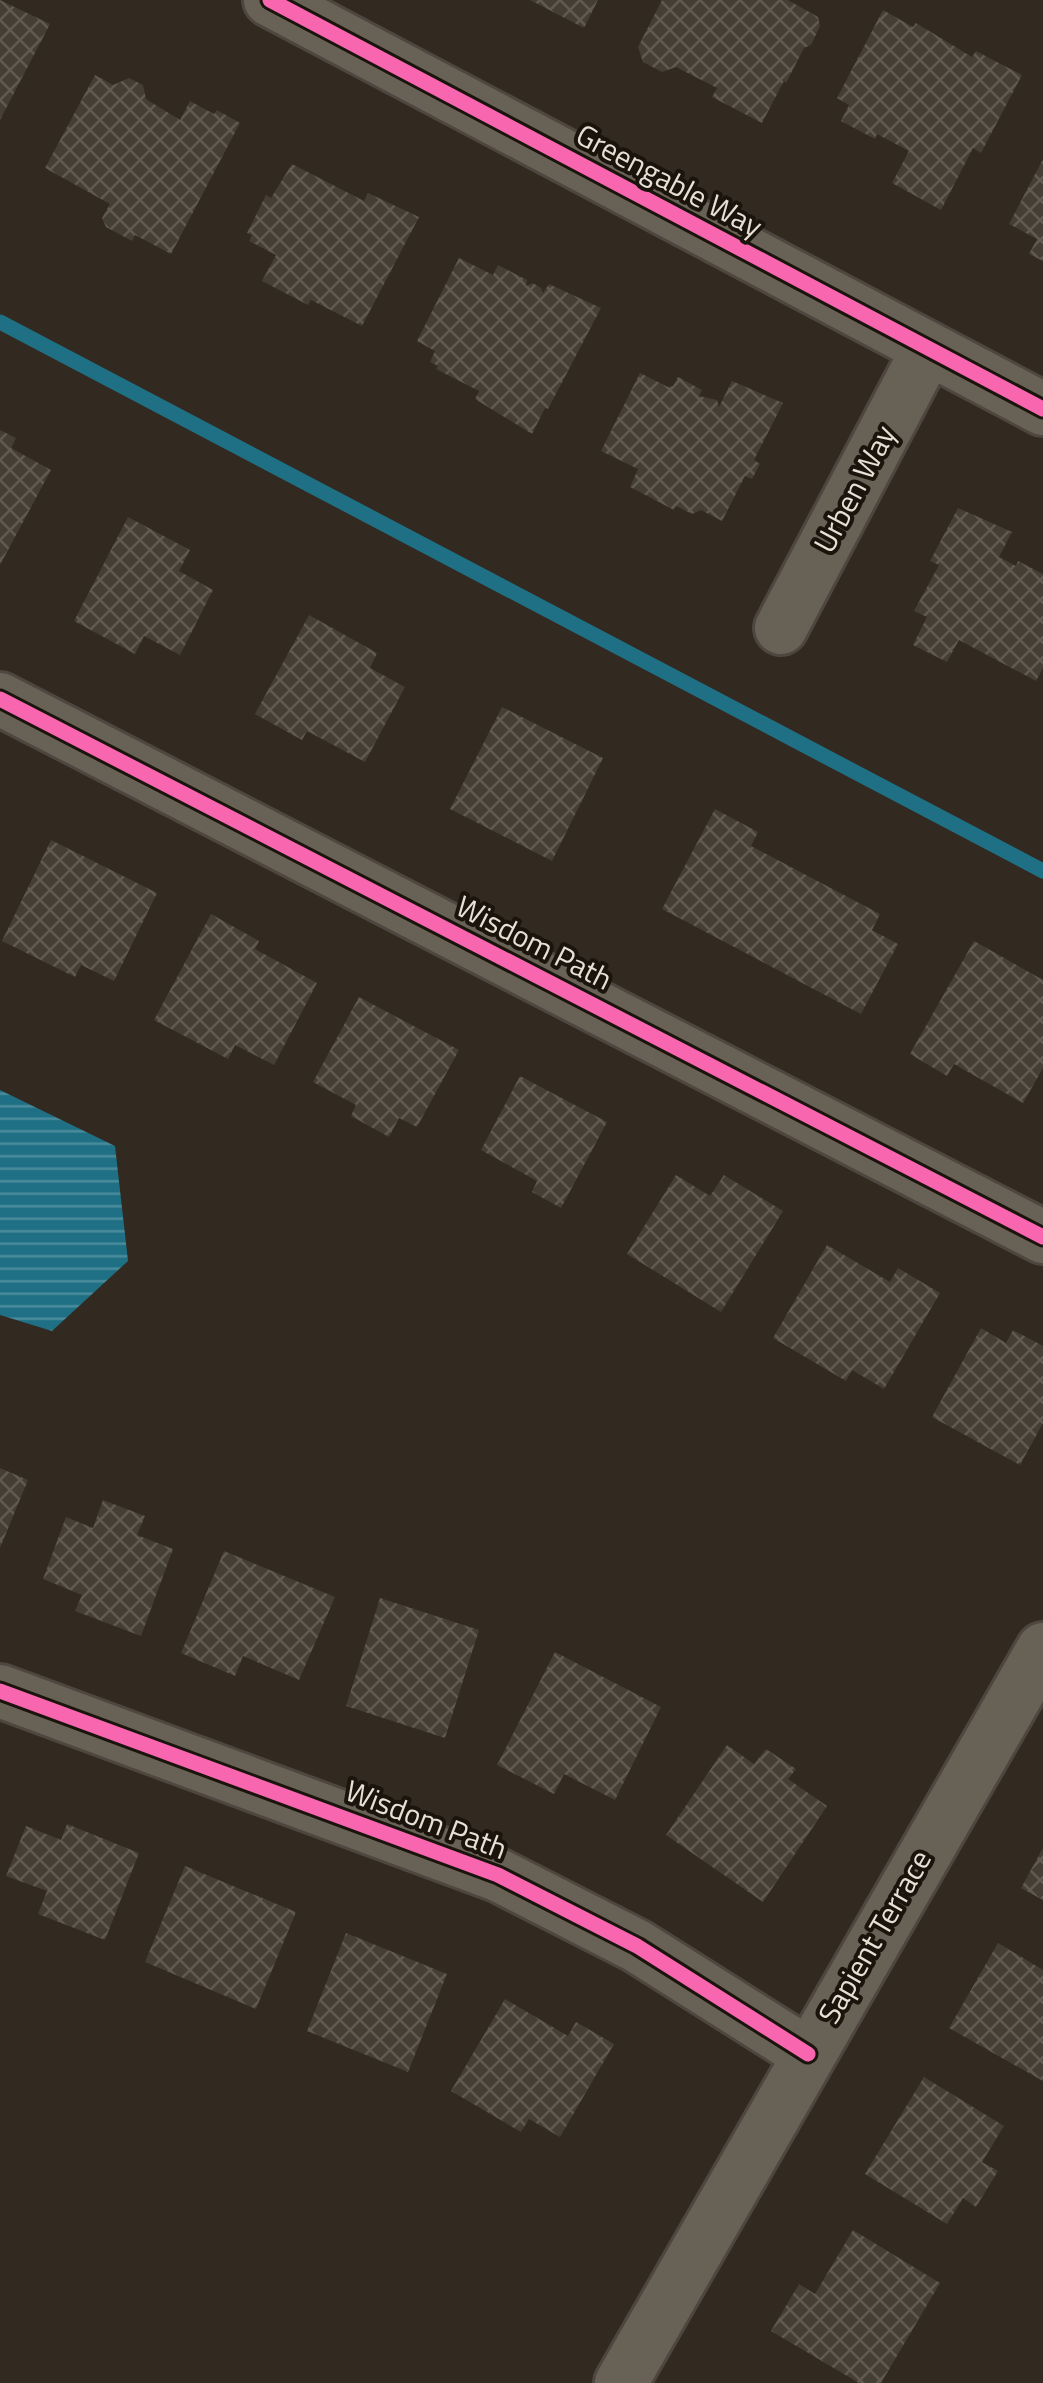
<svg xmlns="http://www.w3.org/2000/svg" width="1043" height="2383" viewBox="0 0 1043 2383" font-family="'Titillium Web',sans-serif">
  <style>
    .water { fill: url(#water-rules) }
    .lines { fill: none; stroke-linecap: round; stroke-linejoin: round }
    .stream { stroke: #1f7085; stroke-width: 15 }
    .building { fill: url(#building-cross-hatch) }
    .street-casing { stroke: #4e463f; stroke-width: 58 }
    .street { stroke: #676156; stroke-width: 52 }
    .cycleway-casing { stroke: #1b140d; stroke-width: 21 }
    .cycleway { stroke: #f766af; stroke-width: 15 }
    .labels { text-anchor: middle; stroke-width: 8; stroke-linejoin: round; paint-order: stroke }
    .street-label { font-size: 30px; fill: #e9e0d5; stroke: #1b140d }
  </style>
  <defs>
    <pattern id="water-rules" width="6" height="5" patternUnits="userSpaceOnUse" patternTransform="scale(2.5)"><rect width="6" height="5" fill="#1f7085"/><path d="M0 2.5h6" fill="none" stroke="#4a8b9b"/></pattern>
    <pattern id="building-cross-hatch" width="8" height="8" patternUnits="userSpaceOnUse" patternTransform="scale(2.5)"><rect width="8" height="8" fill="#453e35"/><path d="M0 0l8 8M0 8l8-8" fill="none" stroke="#605a51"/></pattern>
  </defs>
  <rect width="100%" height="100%" fill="#322920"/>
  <!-- water -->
  <polygon class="water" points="0,1090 115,1146 128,1261 52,1331 0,1315"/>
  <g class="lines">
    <!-- stream -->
    <polyline class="stream" points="0,322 1043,871"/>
  </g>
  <!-- building -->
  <g class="building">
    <polygon points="0,0 50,24 0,120"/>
    <polygon points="530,0 598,0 584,28"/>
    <polygon points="662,0 788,0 818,17 820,26 811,45 804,48 786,83 784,81 762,123 712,97 717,88 676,67 662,72 643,62 638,47"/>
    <polygon points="883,10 913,27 916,23 972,57 976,51 1022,75 981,153 973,148 941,210 892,183 909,151 877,134 875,139 841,121 849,105 837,98"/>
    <polygon points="95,75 113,85 129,78 143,85 146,99 180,120 190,101 214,114 217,110 240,123 171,254 135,235 132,241 106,227 102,218 110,204 45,168"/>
    <polygon points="1043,159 1043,261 1029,254 1037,239 1009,224"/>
    <polygon points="292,164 364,201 368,193 419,217 362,326 311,300 308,305 262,281 276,255 249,241 252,235 247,233 266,195 271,198"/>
    <polygon points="459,258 493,275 498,265 527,280 526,286 533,283 541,288 543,293 549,284 601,308 548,409 545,408 532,434 475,399 479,391 436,369 438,366 430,362 435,351 417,341"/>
    <polygon points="640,373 668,387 673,386 678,377 702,390 699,396 717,400 719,407 732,381 783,403 754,460 760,464 752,479 745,476 722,521 701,510 692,514 676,506 674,510 630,487 638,469 601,451"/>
    <polygon points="0,430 16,438 11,448 51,470 0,565"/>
    <polygon points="958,508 1012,532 999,557 1016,566 1018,561 1043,574 1043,668 1036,681 959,640 947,662 913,645 927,617 914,611 939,565 930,561"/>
    <polygon points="128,517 190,550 179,571 213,590 180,655 144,636 135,654 74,621"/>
    <polygon points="309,615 377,653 370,668 405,687 365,762 307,731 302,740 255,714"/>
    <polygon points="502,707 603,758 552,861 450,809"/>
    <polygon points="715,809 758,832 751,846 880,914 872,930 898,944 861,1014 662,909"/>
    <polygon points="51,840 157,893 114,981 81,965 75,977 2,941"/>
    <polygon points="211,914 259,941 255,949 317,983 274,1065 235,1045 228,1059 154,1020"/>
    <polygon points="974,941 1043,980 1043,1068 1023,1103 954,1064 947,1076 910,1054"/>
    <polygon points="359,997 459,1050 417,1127 399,1118 389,1137 351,1116 356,1105 313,1082"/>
    <polygon points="520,1076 607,1122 561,1208 532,1192 537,1181 481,1150"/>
    <polygon points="676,1175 710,1196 724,1175 783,1211 721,1312 627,1254"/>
    <polygon points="827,1245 890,1282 898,1268 940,1293 884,1389 852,1370 846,1381 773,1338"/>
    <polygon points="981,1328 1006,1343 1013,1330 1043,1346 1043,1423 1020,1465 932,1417"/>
    <polygon points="0,1468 28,1480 0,1548"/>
    <polygon points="103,1500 145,1516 137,1535 173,1549 141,1636 75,1611 82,1595 43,1579 66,1517 93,1528"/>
    <polygon points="224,1551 335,1597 299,1680 243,1656 235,1676 181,1653"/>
    <polygon points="380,1598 479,1630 445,1738 346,1706"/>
    <polygon points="555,1652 661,1707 615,1800 564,1774 554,1794 497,1765"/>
    <polygon points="727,1745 754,1764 766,1749 796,1769 788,1779 827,1806 763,1902 666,1835"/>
    <polygon points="67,1824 139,1853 105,1940 38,1914 47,1891 6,1876 26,1826 61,1840"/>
    <polygon points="1043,1848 1043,1900 1021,1888"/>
    <polygon points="185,1866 296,1912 256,2009 145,1962"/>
    <polygon points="346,1933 447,1974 408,2072 307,2031"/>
    <polygon points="998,1943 1043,1970 1043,2081 949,2028"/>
    <polygon points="505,1999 568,2036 576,2022 614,2044 560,2137 529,2119 521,2132 451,2091"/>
    <polygon points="924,2077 1004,2126 982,2162 998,2171 976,2207 963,2198 947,2224 865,2174"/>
    <polygon points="853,2230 940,2283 881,2383 859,2383 771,2331 799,2284 815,2294"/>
  </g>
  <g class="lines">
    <defs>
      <g id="street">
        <polyline points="270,0 1043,409"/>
        <polyline points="781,628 928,349"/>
        <polyline points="0,699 1043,1237"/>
        <polyline points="0,1691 498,1875 637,1946 808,2054"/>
        <polyline points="621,2383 1043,1649"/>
      </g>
    </defs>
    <!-- street casing -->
    <use href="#street" class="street-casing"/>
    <!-- street -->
    <use href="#street" class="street"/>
    <defs>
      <g id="cycleway">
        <polyline points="270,0 1043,409"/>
        <polyline points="0,699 1043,1237"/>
        <polyline points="0,1691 498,1875 637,1946 808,2054"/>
      </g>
    </defs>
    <!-- cycleway casing -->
    <use href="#cycleway" class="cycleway-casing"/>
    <!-- cycleway -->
    <use href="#cycleway" class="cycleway"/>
  </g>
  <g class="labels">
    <!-- street labels -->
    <g class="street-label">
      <text transform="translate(669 181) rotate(28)" y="10">Greengable Way</text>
      <text transform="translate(855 489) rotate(-62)" y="10">Urben Way</text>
      <text transform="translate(534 943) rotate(27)" y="10">Wisdom Path</text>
      <text transform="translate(426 1820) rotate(21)" y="10">Wisdom Path</text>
      <text transform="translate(875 1937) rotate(-60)" y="10">Sapient Terrace</text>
    </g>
  </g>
</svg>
